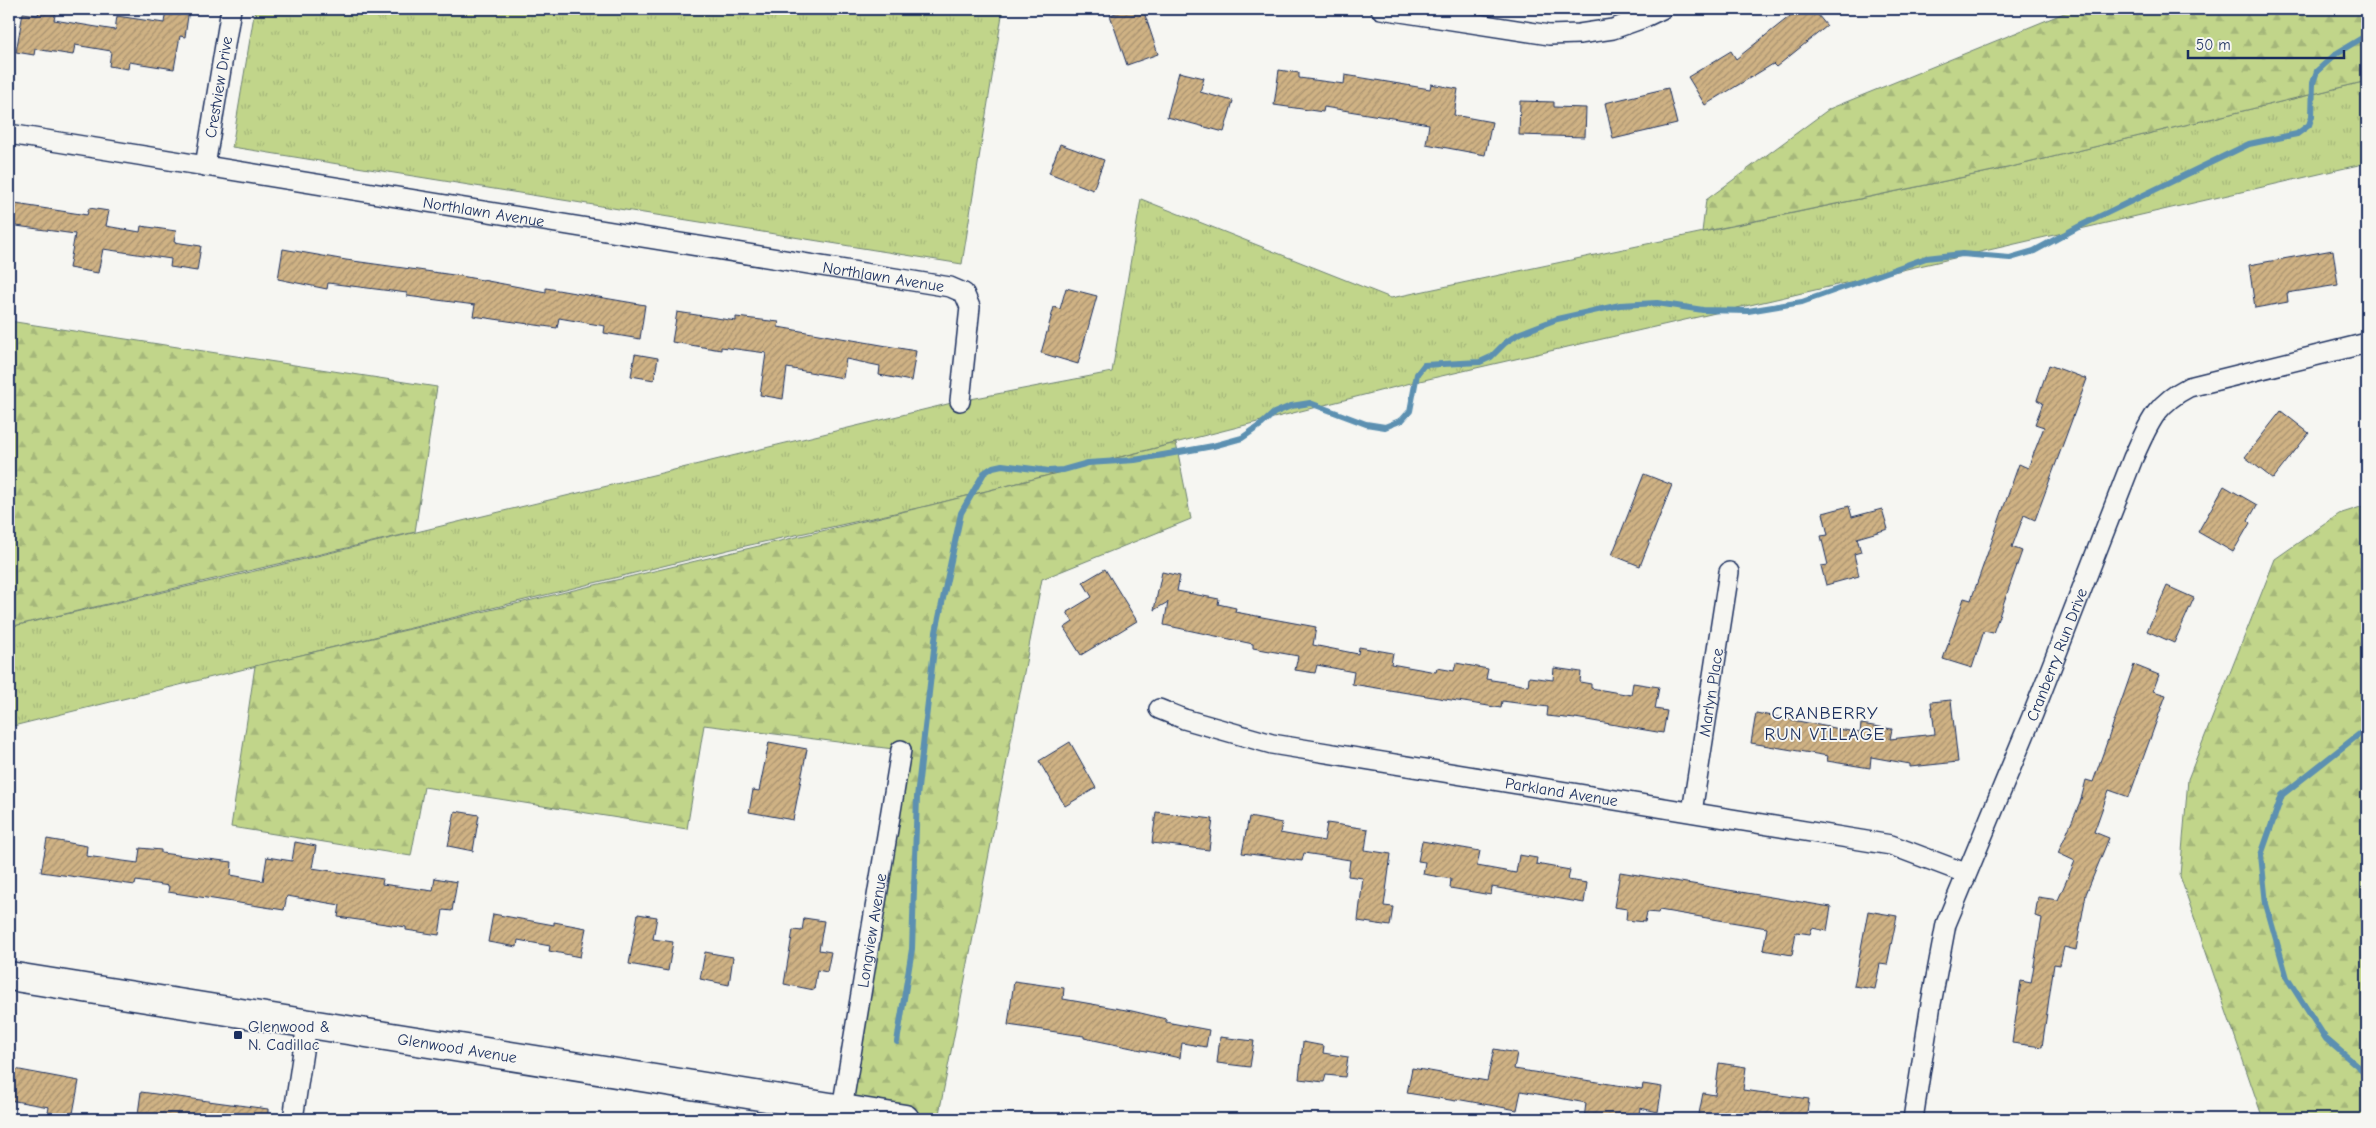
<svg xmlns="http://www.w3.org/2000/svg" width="2376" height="1128" viewBox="0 0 2376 1128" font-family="'Comic Neue',sans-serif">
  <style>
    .grass { fill: url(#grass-tufts); stroke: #6e8274 }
    .forest { fill: url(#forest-firs); stroke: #6e8274 }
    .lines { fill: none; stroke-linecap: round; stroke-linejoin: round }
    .stream { stroke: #5c90b1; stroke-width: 6 }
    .building { fill: url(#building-hatch); stroke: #1b2f5e }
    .street-casing { stroke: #1b2f5e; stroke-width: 22 }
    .secondary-casing { stroke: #1b2f5e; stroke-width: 31 }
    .street { stroke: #f6f6f2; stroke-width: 19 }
    .secondary { stroke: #f6f6f2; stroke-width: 28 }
    .poi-dot { fill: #1b2f5e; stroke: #f6f6f2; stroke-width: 2 }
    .labels { text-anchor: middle; stroke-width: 4; stroke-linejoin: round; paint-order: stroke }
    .street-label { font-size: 16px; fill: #1b2f5e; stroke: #f6f6f2 }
    .poi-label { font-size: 16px; fill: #1b2f5e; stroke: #f6f6f2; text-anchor: start }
    .neighbourhood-label { font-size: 18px; letter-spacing: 1px; fill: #1b2f5e; stroke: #f6f6f2 }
  </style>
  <defs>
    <pattern id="grass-tufts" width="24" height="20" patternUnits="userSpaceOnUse" patternTransform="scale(1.25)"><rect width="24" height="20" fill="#c1d58a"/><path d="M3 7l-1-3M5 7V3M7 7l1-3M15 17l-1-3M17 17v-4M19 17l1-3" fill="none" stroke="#a5b77a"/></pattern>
    <pattern id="forest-firs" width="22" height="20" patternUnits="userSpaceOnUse" patternTransform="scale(1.25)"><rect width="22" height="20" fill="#c1d58a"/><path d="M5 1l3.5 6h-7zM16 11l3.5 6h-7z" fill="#a5b77a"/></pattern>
    <pattern id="building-hatch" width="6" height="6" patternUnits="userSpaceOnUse" patternTransform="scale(1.25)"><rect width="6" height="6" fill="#cfb284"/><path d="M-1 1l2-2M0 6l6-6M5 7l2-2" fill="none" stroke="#a7916f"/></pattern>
  </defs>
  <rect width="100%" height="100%" fill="#f6f6f2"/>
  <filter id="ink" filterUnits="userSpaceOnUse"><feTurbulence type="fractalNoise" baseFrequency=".02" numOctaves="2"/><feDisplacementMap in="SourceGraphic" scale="10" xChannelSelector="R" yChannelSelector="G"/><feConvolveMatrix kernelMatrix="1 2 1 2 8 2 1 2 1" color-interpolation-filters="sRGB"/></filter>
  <g filter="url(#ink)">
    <!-- grass -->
    <g class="grass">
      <polygon points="255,9 1003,9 962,264 232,147"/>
      <polygon points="2367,81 2367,163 1411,383 931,505 732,549 9,727 9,627 234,576 960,401 1112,372 1141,199 1391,298 2007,168"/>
    </g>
    <!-- forest -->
    <g class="forest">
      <polygon points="2074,9 2367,9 2367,81 2007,168 1702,232 1706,200 1829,109"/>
      <polygon points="9,321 437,387 415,532 9,627"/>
      <polygon points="1176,443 1191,519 1042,579 938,1119 905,1119 842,1109 901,750 704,725 687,829 424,787 411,856 231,827 255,666 931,505"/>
      <polygon points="2367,505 2367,1119 2263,1119 2180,876 2188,779 2275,559 2339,514"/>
    </g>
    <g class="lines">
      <!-- stream -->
      <g class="stream">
        <polyline points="2367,728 2282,795 2261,855 2266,904 2287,978 2326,1039 2367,1074"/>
        <polyline points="897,1042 912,949 917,797 936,632 961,513 984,473 993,467 1002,465 1049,471 1063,470 1088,463 1135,460 1213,446 1242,438 1262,424 1274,413 1291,406 1310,403 1366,424 1385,427 1402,420 1410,411 1417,374 1424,365 1480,362 1491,357 1505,343 1518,334 1557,319 1620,305 1657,303 1703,310 1748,311 1802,302 1926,258 1962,254 2010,258 2034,251 2080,226 2249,144 2297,134 2309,125 2312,116 2313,83 2317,71 2337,53 2367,35"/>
      </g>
    </g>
    <!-- building -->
    <g class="building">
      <polygon points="39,9 56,11 54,20 115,30 117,16 164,23 166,9 189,9 185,37 180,36 174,69 129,62 128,69 109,66 111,51 75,45 73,55 35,49 34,55 16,52 23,13 38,15"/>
      <polygon points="1127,9 1143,9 1158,54 1127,65 1110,15"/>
      <polygon points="1799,9 1813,9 1827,26 1776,67 1773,64 1705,105 1688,77 1731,51 1736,59"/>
      <polygon points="1279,70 1299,73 1299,78 1344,84 1345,75 1430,89 1431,84 1458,89 1454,115 1492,122 1485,155 1426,144 1429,124 1324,107 1323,112 1274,105"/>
      <polygon points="1179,72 1204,78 1200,92 1233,101 1224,132 1167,117"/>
      <polygon points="1668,88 1677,124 1613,139 1605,103"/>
      <polygon points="1520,101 1554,102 1554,107 1586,108 1585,137 1519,135"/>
      <polygon points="1060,144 1104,160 1093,190 1049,173"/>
      <polygon points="9,203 87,215 89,208 109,211 106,226 140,232 141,226 176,231 174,242 201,246 197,271 170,267 171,259 103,249 98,273 69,268 75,234 9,225"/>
      <polygon points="283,249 346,260 461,276 546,292 546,288 645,305 640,339 604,333 605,326 559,318 557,328 473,316 475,305 407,296 407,293 328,283 327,289 278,279"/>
      <polygon points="2333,250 2338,285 2287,293 2288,302 2255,308 2249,265"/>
      <polygon points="1066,288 1097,296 1078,364 1041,353 1054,307 1060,309"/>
      <polygon points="677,312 736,321 736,317 779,322 778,327 916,351 911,381 879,375 880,366 846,359 843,378 787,368 783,399 760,395 766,353 721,347 721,350 672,342"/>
      <polygon points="635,354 658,358 654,380 631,376"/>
      <polygon points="2049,365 2087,379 2035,520 2024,515 2012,547 2022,551 1993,633 1984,631 1972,668 1943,659 1964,598 1971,600 2019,464 2028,468 2044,427 2035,424 2043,403 2037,400"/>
      <polygon points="2281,411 2309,433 2273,479 2245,457"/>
      <polygon points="1644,474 1672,485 1640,566 1612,555"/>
      <polygon points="2224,486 2257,505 2248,521 2250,523 2233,552 2198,532"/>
      <polygon points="1849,506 1852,517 1882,509 1888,529 1857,538 1861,552 1854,554 1859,576 1826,585 1821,566 1828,565 1821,536 1828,535 1823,513"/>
      <polygon points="1105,569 1137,621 1081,655 1064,628 1073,622 1067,612 1092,597 1083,582"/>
      <polygon points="1162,572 1180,576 1177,591 1219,599 1218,604 1236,608 1235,612 1316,627 1313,645 1358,654 1359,647 1393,653 1391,664 1436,672 1437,668 1454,671 1456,663 1488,669 1486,679 1528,686 1529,677 1553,680 1554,668 1581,672 1580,682 1591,684 1591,688 1631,695 1633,683 1659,687 1655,709 1667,711 1663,733 1575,718 1575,719 1547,716 1548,707 1502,701 1501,708 1352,684 1354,672 1317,665 1315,673 1295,670 1298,656 1253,648 1253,644 1164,625 1168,602 1154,610"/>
      <polygon points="2167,586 2194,598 2174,643 2147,631"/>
      <polygon points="2134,665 2159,675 2153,691 2166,695 2129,797 2109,790 2094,832 2109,838 2086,894 2076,950 2064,947 2060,965 2054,964 2042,1047 2012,1043 2021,981 2031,983 2042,918 2035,916 2038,897 2058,900 2075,861 2058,853 2080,803 2086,780 2093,782"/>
      <polygon points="1951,700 1958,762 1910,767 1910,764 1871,757 1870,768 1827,761 1828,756 1751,743 1756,713 1860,733 1861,724 1892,729 1890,739 1935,734 1931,702"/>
      <polygon points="769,742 807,749 793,820 749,812 753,790 759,791"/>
      <polygon points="1070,742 1096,788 1065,806 1039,761"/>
      <polygon points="455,811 479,815 473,851 448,846"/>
      <polygon points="1156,812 1213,819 1209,850 1152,843"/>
      <polygon points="1249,817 1282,823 1280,833 1324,841 1327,823 1368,829 1365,850 1391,854 1384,906 1393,907 1390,926 1358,921 1363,878 1348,876 1350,860 1304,853 1302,861 1242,853"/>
      <polygon points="47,839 87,846 86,856 138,863 140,848 161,850 161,853 232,862 231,875 263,881 267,857 292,861 295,842 316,846 312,868 383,879 382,884 433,891 435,878 457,882 452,911 443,910 439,935 406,930 406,927 338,917 340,905 287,896 284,910 168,892 169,886 136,881 135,885 41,872"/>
      <polygon points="1422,841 1480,851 1477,866 1516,873 1519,855 1537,858 1536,864 1570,870 1568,880 1587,883 1584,903 1492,887 1491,895 1450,888 1451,879 1423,874 1425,862 1418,861"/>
      <polygon points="1620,872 1831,907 1827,931 1812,928 1810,934 1796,932 1792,955 1763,950 1767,928 1659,910 1658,913 1647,912 1645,922 1626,920 1627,909 1614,907"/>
      <polygon points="1868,911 1897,916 1887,965 1880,964 1875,989 1854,986"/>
      <polygon points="493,914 554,925 554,922 586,928 580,957 549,951 550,946 518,940 517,947 488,942"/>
      <polygon points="638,914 657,917 653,939 673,942 668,971 629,964"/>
      <polygon points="804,918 824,921 819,950 831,952 827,972 817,970 814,990 784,984 793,930 802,931"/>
      <polygon points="705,952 733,957 729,985 700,979"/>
      <polygon points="1014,981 1064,988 1063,999 1132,1011 1166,1019 1166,1022 1209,1030 1206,1047 1182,1043 1180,1058 1084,1038 1084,1036 1008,1025"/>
      <polygon points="1220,1037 1254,1041 1250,1067 1217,1063"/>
      <polygon points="1303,1042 1324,1046 1323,1053 1348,1057 1345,1077 1326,1075 1324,1082 1299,1079"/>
      <polygon points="1494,1049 1517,1053 1514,1069 1642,1089 1643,1084 1662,1087 1658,1112 1640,1108 1638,1119 1584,1119 1586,1103 1521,1091 1517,1110 1456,1099 1456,1101 1407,1093 1412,1068 1487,1081"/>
      <polygon points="1719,1063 1746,1067 1743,1090 1809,1099 1806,1119 1698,1119 1703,1093 1715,1095"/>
      <polygon points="9,1068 79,1081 72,1119 47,1119 49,1107 9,1100"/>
      <polygon points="141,1092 268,1109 268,1119 160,1119 161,1118 138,1114"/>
    </g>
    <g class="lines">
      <defs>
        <g id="street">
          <polyline points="1381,9 1549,35 1579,34 1613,29 1641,19 1662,9"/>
          <path id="s1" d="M 9,134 L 950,287 L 964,293 L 970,307 L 960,401"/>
          <path id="s2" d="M 205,166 L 231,9"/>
          <path id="s3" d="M 1159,709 L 1184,719 L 1272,744 L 1891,845 L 1965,873"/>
          <path id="s4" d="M 1692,812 L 1729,572"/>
          <path id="s5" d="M 842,1109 L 901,750"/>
          <polyline points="293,1119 307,1024"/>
          <path id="s6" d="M 1913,1119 L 1931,1004 L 1946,924 L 2033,714 L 2133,458 C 2149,424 2154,405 2189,387 L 2367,343"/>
        </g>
        <g id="secondary">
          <path id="s7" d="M 9,976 L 905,1119"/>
        </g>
      </defs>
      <!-- street casing -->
      <use href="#street" class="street-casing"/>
      <!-- secondary casing -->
      <use href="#secondary" class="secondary-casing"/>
      <!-- street -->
      <use href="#street" class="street"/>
      <!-- secondary -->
      <use href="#secondary" class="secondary"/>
    </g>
  </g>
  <!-- markers -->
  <rect class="poi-dot" x="233" y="1030" width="10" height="10" rx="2.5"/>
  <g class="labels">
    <!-- street labels -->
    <g class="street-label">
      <text dy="6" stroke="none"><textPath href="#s2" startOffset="80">Crestview Drive</textPath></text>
      <text dy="6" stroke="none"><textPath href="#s1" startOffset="481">Northlawn Avenue</textPath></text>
      <text dy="6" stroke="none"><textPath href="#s1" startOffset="886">Northlawn Avenue</textPath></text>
      <text dy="6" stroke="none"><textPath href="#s6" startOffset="489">Cranberry Run Drive</textPath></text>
      <text dy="6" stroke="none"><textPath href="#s4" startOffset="121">Marlyn Place</textPath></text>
      <text dy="6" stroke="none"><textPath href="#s3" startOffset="412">Parkland Avenue</textPath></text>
      <text dy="6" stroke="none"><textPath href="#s5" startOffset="181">Longview Avenue</textPath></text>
      <text dy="6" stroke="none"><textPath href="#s7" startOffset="454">Glenwood Avenue</textPath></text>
    </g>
    <!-- poi labels -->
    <g class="poi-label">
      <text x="248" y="1032">Glenwood &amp;<tspan x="248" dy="18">N. Cadillac</tspan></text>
    </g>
    <!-- neighbourhood labels -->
    <g class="neighbourhood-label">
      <text x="1825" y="719">CRANBERRY<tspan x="1825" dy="21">RUN VILLAGE</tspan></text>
    </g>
  </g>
  <!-- margin -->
  <rect width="2376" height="1128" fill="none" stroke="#f6f6f2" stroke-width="30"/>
  <rect x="15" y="15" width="2346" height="1098" fill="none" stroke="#1b2f5e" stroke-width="2" filter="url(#ink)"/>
  <!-- scale -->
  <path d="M2188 50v8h156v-8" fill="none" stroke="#1b2f5e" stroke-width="2.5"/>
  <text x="2196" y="50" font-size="15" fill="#1b2f5e" stroke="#f6f6f2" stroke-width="4" paint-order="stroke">50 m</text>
</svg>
